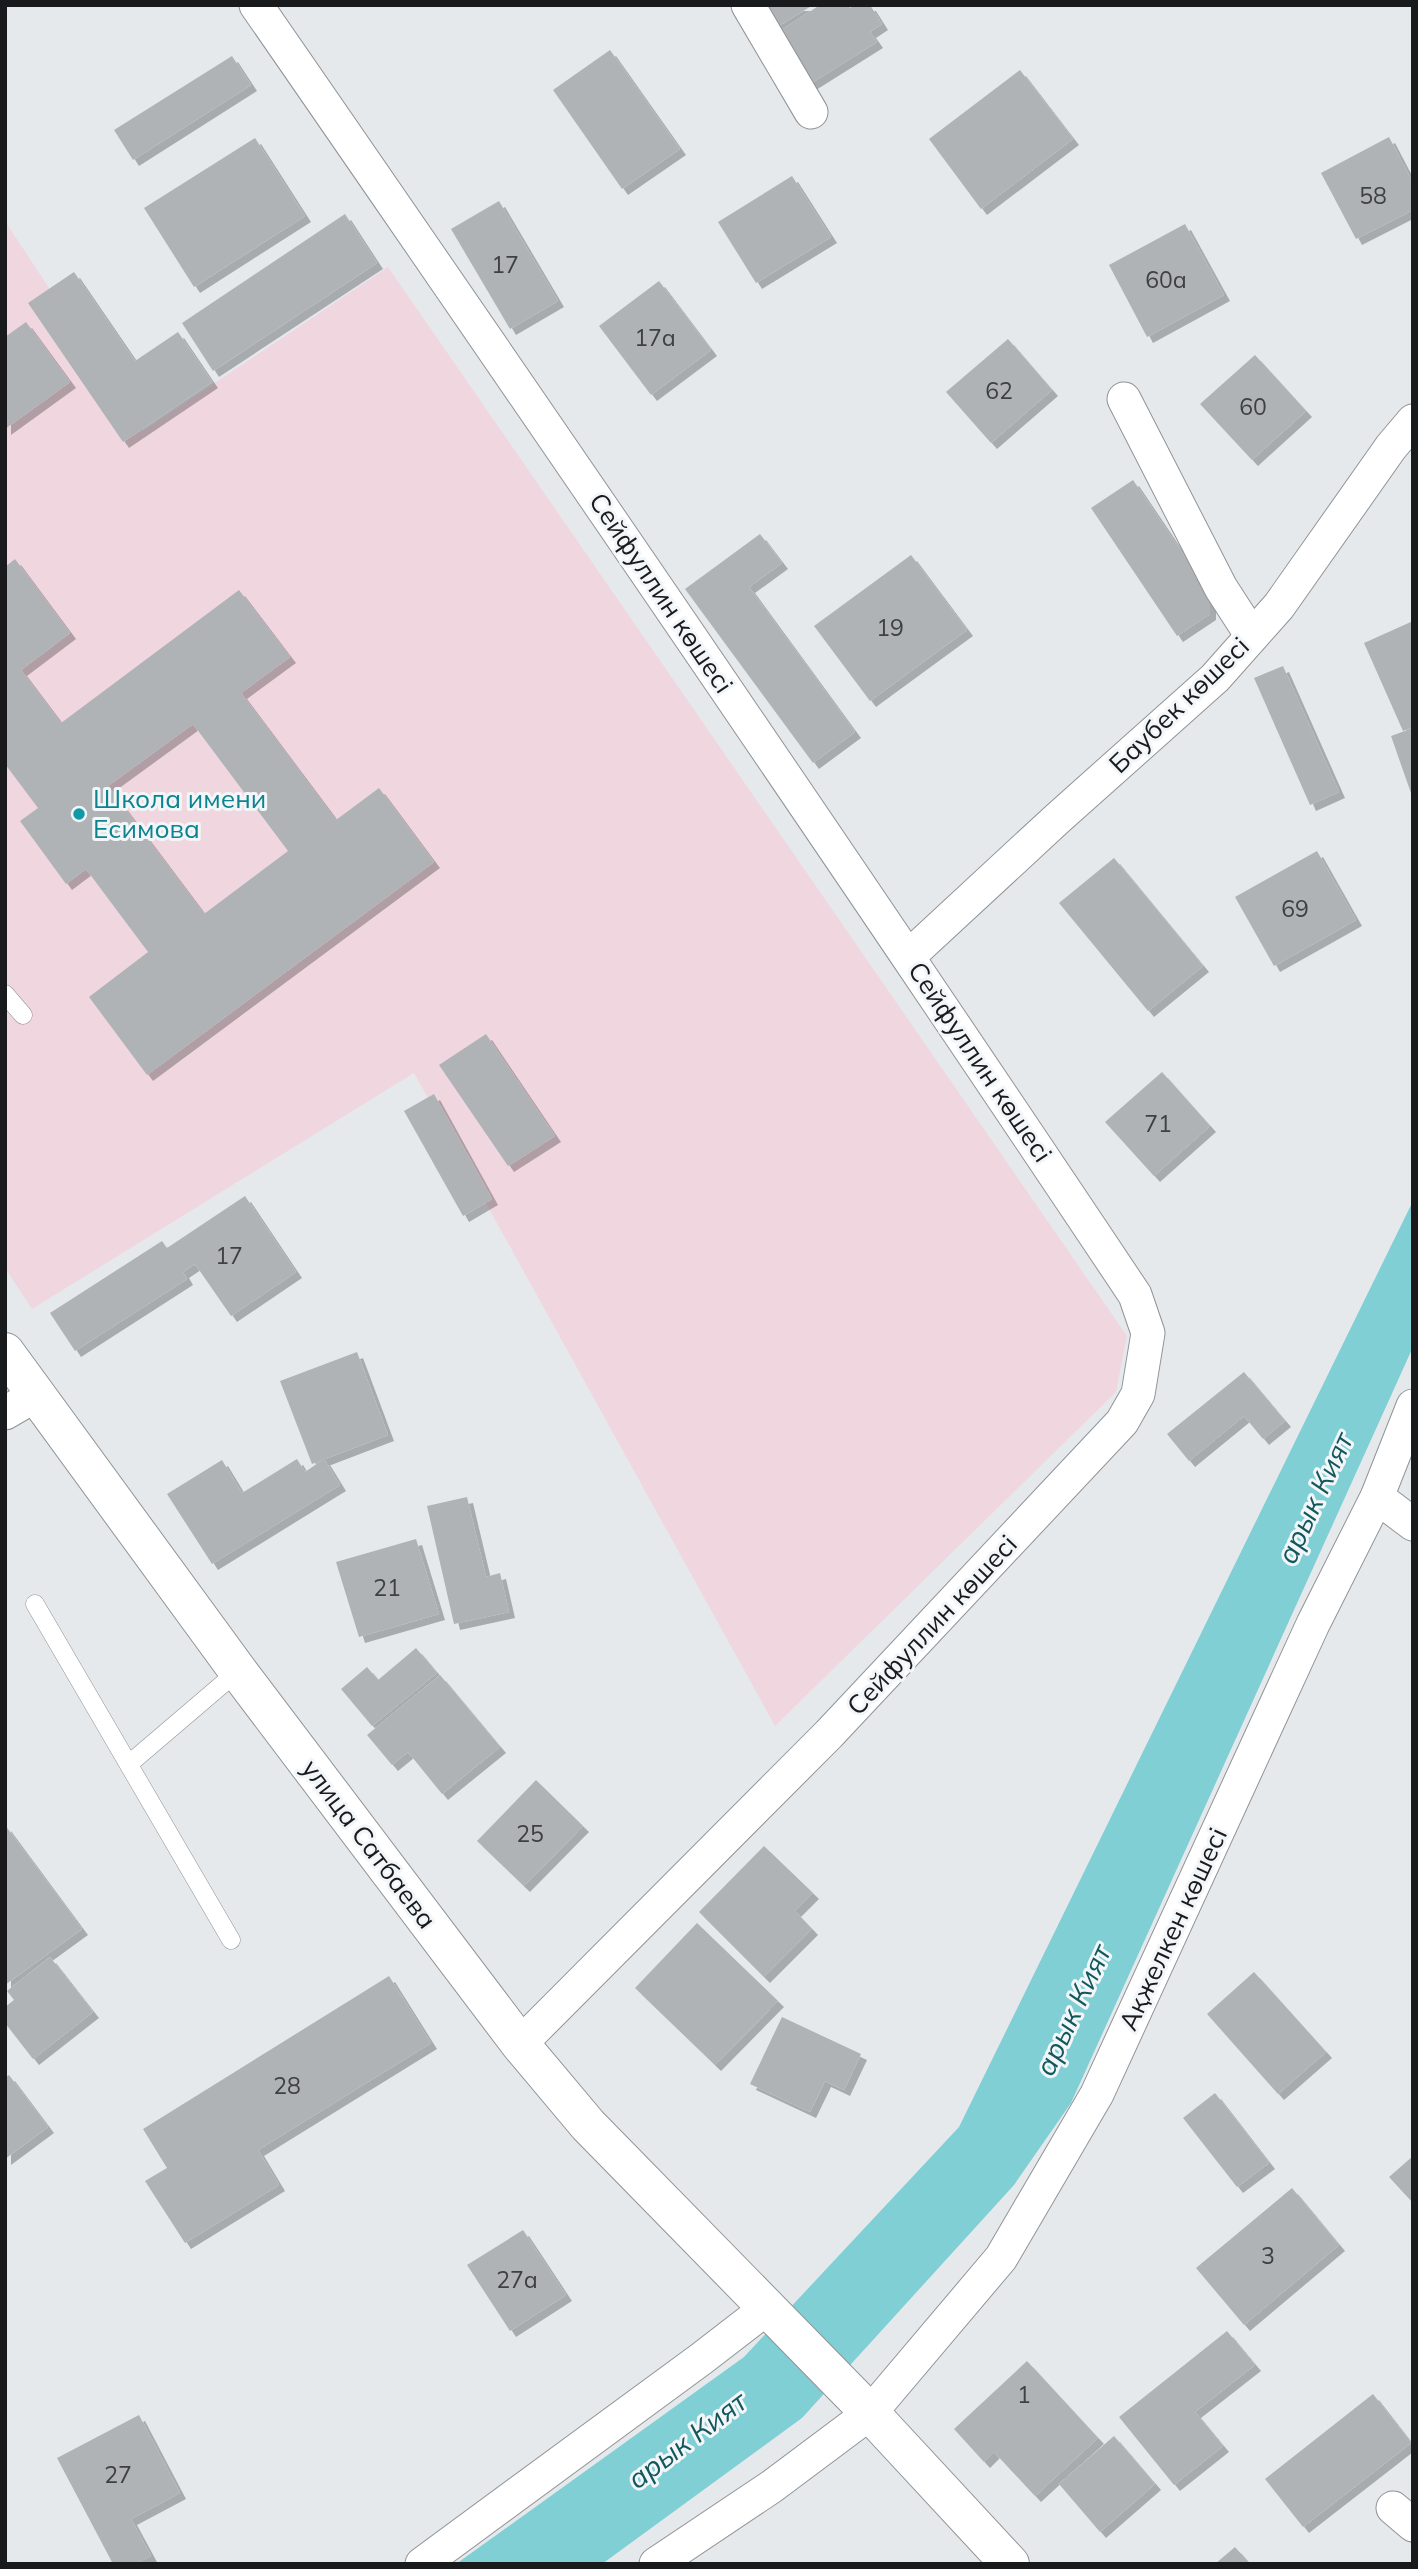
<svg xmlns="http://www.w3.org/2000/svg" width="1418" height="2569" viewBox="0 0 1418 2569" font-family="Mulish,sans-serif">
  <style>
    .education { fill: #f0d7df }
    .water { fill: #7fcfd4 }
    .building { fill: #afb3b6; fill-rule: evenodd; filter: url(#shadow) }
    .lines { fill: none; stroke-linecap: round; stroke-linejoin: round }
    .service-casing { stroke: #909497; stroke-width: 19 }
    .minor-casing { stroke: #909497; stroke-width: 35 }
    .tertiary-casing { stroke: #909497; stroke-width: 40 }
    .service { stroke: #fff; stroke-width: 18 }
    .minor { stroke: #fff; stroke-width: 33 }
    .tertiary { stroke: #fff; stroke-width: 38 }
    .culture-dot { fill: #0f9aa8; stroke: #f2f6f9; stroke-width: 2.5 }
    .labels { text-anchor: middle; stroke-width: 6; stroke-linejoin: round; paint-order: stroke }
    .number-label { font-size: 23px; fill: #3e4042 }
    .street-label { font-size: 26px; fill: #191a1b; stroke: #f2f6f9 }
    .culture-label { font-size: 26px; fill: #0d838f; stroke: #f2f6f9; text-anchor: start }
    .water-label { font-size: 28px; font-style: italic; fill: #11575b; stroke: #f2f6f9 }
  </style>
  <defs>
    <filter id="shadow"><feDropShadow dx="6" dy="6" stdDeviation="0" flood-color="#0004"/></filter>
  </defs>
  <rect width="100%" height="100%" fill="#e5e9ec"/>
  <!-- education -->
  <polygon class="education" points="5,221 143,431 388,267 1127,1336 1116,1392 775,1726 414,1073 32,1309 5,1268"/>
  <!-- water -->
  <polygon class="water" points="1413,1201 1413,1347 1071,2103 1014,2185 802,2418 602,2564 456,2564 744,2357 959,2127"/>
  <!-- building -->
  <g class="building">
    <polygon points="764,5 813,5 777,27"/>
    <polygon points="820,5 849,5 850,8 854,5 870,5 882,24 870,32 877,42 810,84 777,33"/>
    <polygon points="610,50 680,149 622,189 553,90"/>
    <polygon points="232,56 251,85 133,160 114,130"/>
    <polygon points="1020,70 1073,139 981,209 929,139"/>
    <polygon points="1389,137 1413,183 1413,210 1356,239 1321,173"/>
    <polygon points="255,138 305,216 194,287 144,208"/>
    <polygon points="792,176 831,237 756,283 718,222"/>
    <polygon points="499,201 558,301 510,329 451,229"/>
    <polygon points="345,214 377,263 213,371 182,323"/>
    <polygon points="1185,224 1224,295 1147,337 1109,265"/>
    <polygon points="74,272 135,361 178,332 212,382 123,442 28,303"/>
    <polygon points="659,281 711,350 651,395 599,326"/>
    <polygon points="26,322 70,382 5,429 5,337"/>
    <polygon points="1008,339 1052,390 991,443 946,392"/>
    <polygon points="1255,355 1306,411 1252,460 1200,404"/>
    <polygon points="1133,480 1210,594 1210,614 1177,636 1091,508"/>
    <polygon points="760,534 782,563 749,587 855,732 813,763 685,589"/>
    <polygon points="911,555 967,630 870,701 814,626"/>
    <path d="M 15,559 L 70,633 L 21,670 L 61,723 L 239,590 L 290,657 L 241,693 L 336,820 L 379,788 L 434,862 L 147,1075 L 89,997 L 148,952 L 86,869 L 66,884 L 20,821 L 38,808 L 5,764 L 5,567 ZM 193,724 L 288,851 L 204,914 L 108,786 Z"/>
    <polygon points="1413,621 1413,727 1403,731 1364,643"/>
    <polygon points="1283,666 1339,792 1310,805 1254,678"/>
    <polygon points="1413,728 1413,796 1412,796 1391,736"/>
    <polygon points="1317,851 1356,920 1274,966 1235,897"/>
    <polygon points="1114,858 1203,966 1148,1011 1059,903"/>
    <polygon points="486,1034 555,1136 508,1166 439,1065"/>
    <polygon points="1162,1072 1210,1126 1154,1176 1105,1122"/>
    <polygon points="434,1094 492,1199 463,1216 404,1111"/>
    <polygon points="245,1196 296,1272 231,1316 195,1264 183,1272 187,1279 75,1351 50,1313 162,1241 167,1248"/>
    <polygon points="357,1352 388,1435 312,1464 280,1381"/>
    <polygon points="1244,1372 1285,1421 1263,1439 1244,1416 1189,1461 1167,1434"/>
    <polygon points="297,1459 305,1472 324,1459 340,1485 212,1564 167,1494 222,1460 242,1493"/>
    <polygon points="467,1497 486,1577 500,1573 509,1612 454,1624 427,1506"/>
    <polygon points="416,1539 439,1614 359,1637 336,1562"/>
    <polygon points="416,1648 437,1673 372,1726 341,1689 367,1667 378,1680"/>
    <polygon points="440,1675 500,1747 442,1794 408,1752 392,1765 367,1735"/>
    <polygon points="536,1780 583,1826 524,1886 477,1841"/>
    <polygon points="5,1825 82,1929 5,1985"/>
    <polygon points="764,1846 813,1893 795,1911 812,1929 764,1977 699,1912"/>
    <polygon points="697,1923 778,2001 715,2065 635,1988"/>
    <polygon points="50,1957 93,2012 33,2059 5,2023 5,2007 14,2000 7,1991"/>
    <polygon points="1254,1972 1326,2052 1278,2094 1207,2014"/>
    <polygon points="389,1976 431,2043 258,2150 279,2185 185,2243 145,2181 167,2168 143,2129"/>
    <polygon points="782,2017 861,2054 844,2090 825,2081 810,2112 750,2084"/>
    <polygon points="9,2075 48,2127 5,2159 5,2078"/>
    <polygon points="1215,2093 1269,2163 1237,2187 1183,2118"/>
    <polygon points="1413,2156 1413,2203 1389,2177"/>
    <polygon points="1292,2188 1339,2245 1244,2325 1196,2268"/>
    <polygon points="523,2230 566,2295 510,2331 467,2265"/>
    <polygon points="1227,2331 1255,2365 1195,2412 1223,2446 1174,2485 1119,2417"/>
    <polygon points="1027,2361 1098,2438 1035,2496 994,2452 984,2462 954,2429"/>
    <polygon points="1373,2394 1411,2443 1303,2527 1265,2479"/>
    <polygon points="139,2415 180,2493 131,2519 151,2556 135,2564 113,2564 57,2458"/>
    <polygon points="1114,2436 1155,2484 1100,2532 1059,2484"/>
    <polygon points="1235,2547 1250,2564 1215,2564"/>
  </g>
  <g class="lines">
    <defs>
      <g id="service">
        <polyline points="5,994 23,1015"/>
        <polyline points="35,1604 231,1940"/>
        <polyline points="129,1764 238,1671"/>
      </g>
      <g id="minor">
        <path d="M 256,5 C 552,433 846,862 1135,1295 L 1148,1333 L 1138,1394 L 1122,1422 L 829,1734 L 520,2044"/>
        <polyline points="748,5 811,112"/>
        <polyline points="1124,399 1221,588 1252,636"/>
        <polyline points="909,956 1057,819 1215,678 1279,606 1391,447 1413,421"/>
        <polyline points="5,1413 36,1395"/>
        <polyline points="1377,1497 1413,1524"/>
        <polyline points="1393,2508 1413,2525"/>
        <polyline points="422,2564 701,2359 767,2308"/>
        <polyline points="656,2564 771,2487 870,2413 1001,2258 1097,2094 1313,1624 1377,1497 1413,1406"/>
      </g>
      <polyline id="tertiary" points="5,1352 238,1671 520,2044 588,2125 870,2413 1010,2564"/>
    </defs>
    <!-- service casing -->
    <use href="#service" class="service-casing"/>
    <!-- minor casing -->
    <use href="#minor" class="minor-casing"/>
    <!-- tertiary casing -->
    <use href="#tertiary" class="tertiary-casing"/>
    <!-- service -->
    <use href="#service" class="service"/>
    <!-- minor -->
    <use href="#minor" class="minor"/>
    <!-- tertiary -->
    <use href="#tertiary" class="tertiary"/>
  </g>
  <!-- markers -->
  <circle class="culture-dot" cx="79" cy="814" r="7"/>
  <g class="labels">
    <!-- number labels -->
    <g class="number-label">
      <text x="1373" y="204">58</text>
      <text x="505" y="273">17</text>
      <text x="1166" y="288">60а</text>
      <text x="655" y="346">17а</text>
      <text x="999" y="399">62</text>
      <text x="1253" y="415">60</text>
      <text x="890" y="636">19</text>
      <text x="1295" y="917">69</text>
      <text x="1158" y="1132">71</text>
      <text x="229" y="1264">17</text>
      <text x="387" y="1596">21</text>
      <text x="530" y="1842">25</text>
      <text x="287" y="2094">28</text>
      <text x="1268" y="2264">3</text>
      <text x="517" y="2288">27а</text>
      <text x="1024" y="2403">1</text>
      <text x="118" y="2483">27</text>
    </g>
    <!-- street labels -->
    <g class="street-label">
      <text transform="translate(661 593) rotate(56)" y="9">Сейфуллин көшесі</text>
      <text transform="translate(1179 705) rotate(-44)" y="9">Баубек көшесі</text>
      <text transform="translate(980 1062) rotate(56)" y="9">Сейфуллин көшесі</text>
      <text transform="translate(932 1625) rotate(-47)" y="9">Сейфуллин көшесі</text>
      <text transform="translate(369 1844) rotate(53)" y="9">улица Сатбаева</text>
      <text transform="translate(1173 1929) rotate(-65)" y="9">Ақжелкен көшесі</text>
    </g>
    <!-- culture labels -->
    <g class="culture-label">
      <text x="93" y="808">Школа имени<tspan x="93" dy="30">Есимова</tspan></text>
    </g>
    <!-- water labels -->
    <g class="water-label">
      <text transform="translate(1315 1498) rotate(-65)" y="10">арык Кият</text>
      <text transform="translate(1073 2010) rotate(-65)" y="10">арык Кият</text>
      <text transform="translate(687 2440) rotate(-37)" y="10">арык Кият</text>
    </g>
  </g>
  <!-- border -->
  <rect width="1418" height="2569" fill="none" stroke="#191a1b" stroke-width="14"/>
</svg>
